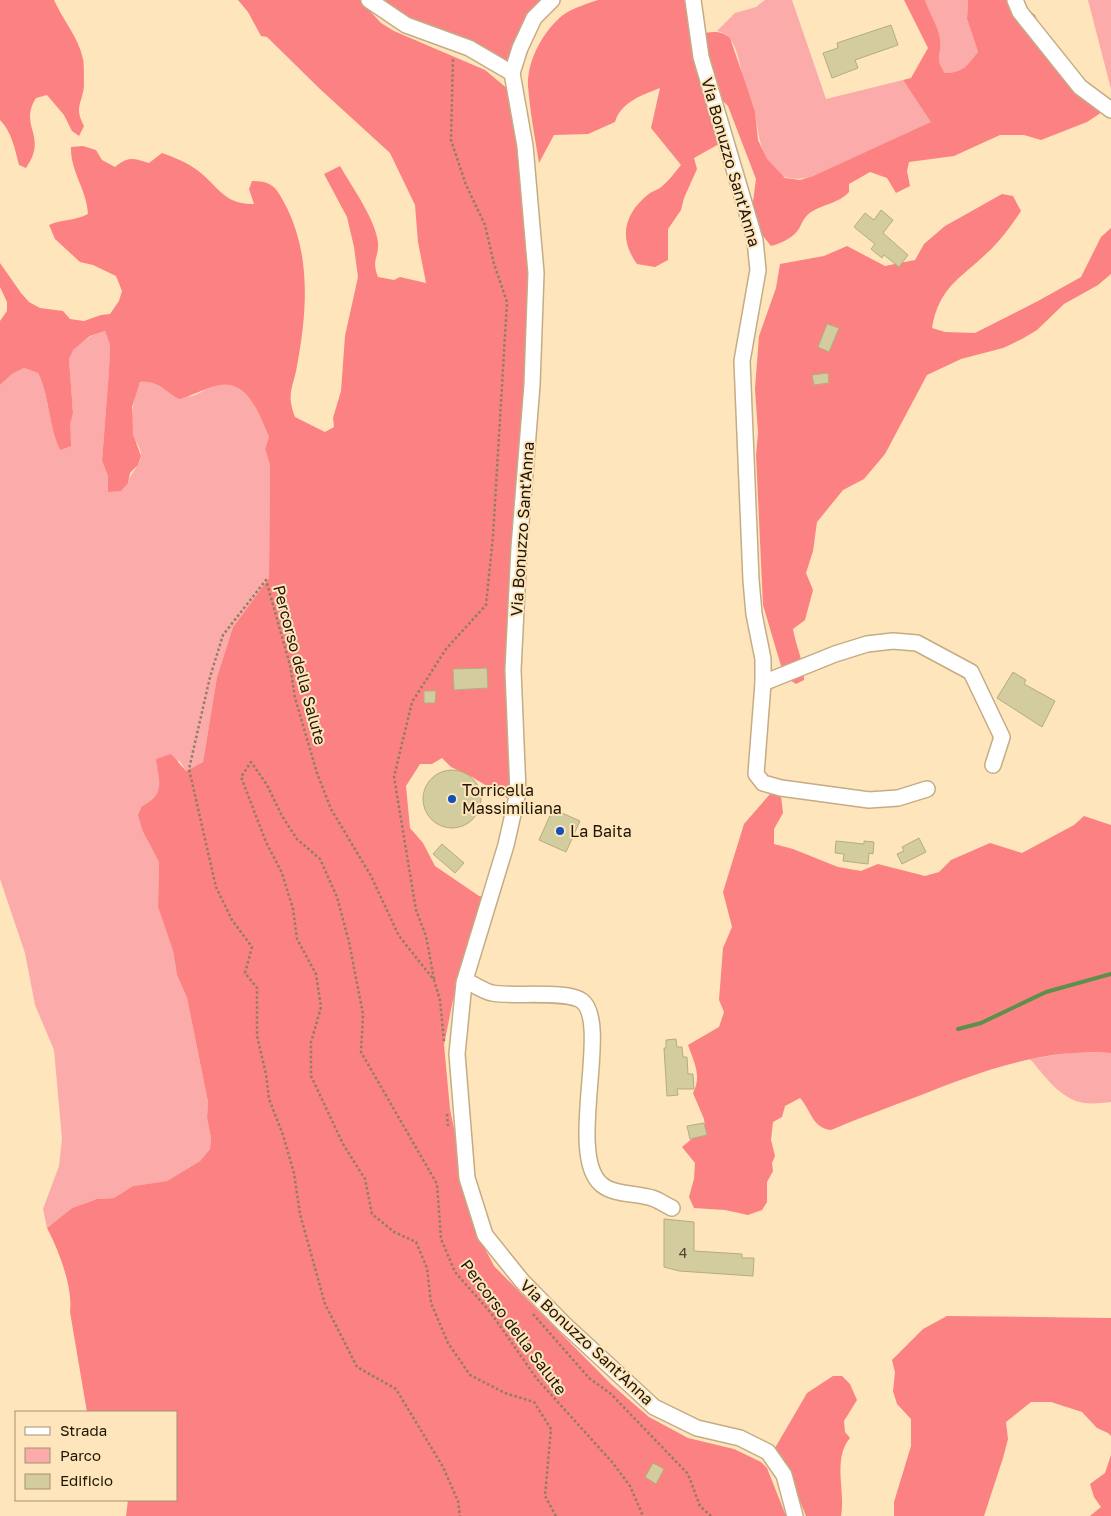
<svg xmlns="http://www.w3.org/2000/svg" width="1111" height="1516" viewBox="0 0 1111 1516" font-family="'Golos Text',sans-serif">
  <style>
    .green { fill: #fbabaa }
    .forest { fill: #fc8183 }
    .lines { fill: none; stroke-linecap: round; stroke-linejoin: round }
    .stream { stroke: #5c904b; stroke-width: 4 }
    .building { fill: #d3cc9e; stroke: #b4ad81 }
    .street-casing { stroke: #c4ac84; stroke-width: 18 }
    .path { stroke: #8f7e61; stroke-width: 2.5; stroke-dasharray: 2.5 2.5; stroke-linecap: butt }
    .street { stroke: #fff; stroke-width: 15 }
    .poi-dot { fill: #0f50bb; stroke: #fee5bb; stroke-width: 2 }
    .labels { text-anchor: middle; stroke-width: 4; stroke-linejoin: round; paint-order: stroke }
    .number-label { font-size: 14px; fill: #4c442c }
    .street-label { font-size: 16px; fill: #1f1606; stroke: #fee5bb }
    .poi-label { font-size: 16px; fill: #1f1606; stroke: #fee5bb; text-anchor: start }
  </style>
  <rect width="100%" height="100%" fill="#fee5bb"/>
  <!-- green -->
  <g class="green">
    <path d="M 765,0 L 792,0 L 826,99 L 903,80 L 932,122 L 813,176 C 766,190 760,147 755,112 C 754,103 748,95 745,86 C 740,71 740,52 730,39 C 727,34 722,32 717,31 L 735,13 L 756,7 Z"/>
    <path d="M 925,0 L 968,0 L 967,19 L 978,52 C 966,66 965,72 945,73 C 933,56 943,55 940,38 C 938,26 929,12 925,0 Z"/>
    <polygon points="1088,0 1111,0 1111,89"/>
    <path d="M 105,331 L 110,345 L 109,370 L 102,461 L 108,476 L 108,492 L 128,483 C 130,473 141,465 141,455 C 141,449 136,442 134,437 C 129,419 133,399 140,382 C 159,380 168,396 186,397 C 196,397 206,388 216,386 C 248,377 259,415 269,437 L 265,449 L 270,465 L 269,578 L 233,627 L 217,677 L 203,762 L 186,771 L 179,760 L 153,801 L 142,806 L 143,832 L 159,862 L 158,907 L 173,951 L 177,975 L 187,998 L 208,1102 L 207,1118 L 211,1138 L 210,1149 L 200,1161 L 167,1181 L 133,1186 L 114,1198 L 97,1199 L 72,1208 L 47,1228 L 43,1209 L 59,1166 L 62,1139 L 54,1050 L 35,1005 L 25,953 L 0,879 L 0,385 L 12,374 L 24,368 L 38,373 C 50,397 48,425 60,450 L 73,413 L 69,359 L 72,350 L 91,336 Z"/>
    <path d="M 1074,1052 L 1111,1053 L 1111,1102 C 1102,1103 1092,1104 1084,1103 C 1060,1099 1045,1076 1030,1059 Z"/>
  </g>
  <!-- forest -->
  <g class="forest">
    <path d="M 0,0 L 54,0 C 63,21 78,36 83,59 C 84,62 84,82 84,86 C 82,104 74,107 84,126 L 79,136 L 72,131 L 64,115 L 47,95 L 36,98 C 18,126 49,136 26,168 L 19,165 C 15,150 12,132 0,120 Z"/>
    <path d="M 238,0 L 360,0 L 381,23 L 394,31 L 485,70 L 509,90 L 532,247 L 514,798 L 507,798 L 472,777 L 451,767 L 442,758 L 432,764 L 420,764 L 406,786 L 410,828 L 423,843 L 435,866 L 479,896 L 488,897 L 453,1000 L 444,1045 L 450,1109 L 472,1216 L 481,1241 L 494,1266 L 611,1384 L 649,1417 L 688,1438 L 734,1449 L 761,1462 L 767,1468 L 786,1516 L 126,1516 L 128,1500 L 176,1500 L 176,1412 L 87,1412 L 70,1312 C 73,1287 59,1251 47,1228 L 72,1208 L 97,1199 L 114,1198 L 133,1186 L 167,1181 L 200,1161 L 210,1149 L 211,1138 L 207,1118 L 208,1102 L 187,998 L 177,975 L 173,951 L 158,907 L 159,862 L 143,832 L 138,815 L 142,806 C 166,795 159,781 156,759 L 171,754 L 186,771 L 203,762 L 217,677 L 233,627 L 269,578 L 270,465 L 265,449 L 269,437 C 259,415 248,377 216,386 C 203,389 192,396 179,399 C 165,391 157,380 140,382 L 132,407 L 133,434 L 141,456 L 138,465 L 130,473 L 128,483 L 121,491 L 108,492 L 108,476 L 102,461 L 109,370 L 110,345 L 105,331 L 90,336 L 73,350 L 69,359 L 73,413 L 70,424 L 71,446 L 60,450 C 48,425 50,397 38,373 L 24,368 L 12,374 L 0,385 L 0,321 L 7,311 L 7,302 L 0,287 L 0,263 L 21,293 L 29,302 L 40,308 L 63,311 L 70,319 L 84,321 L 101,315 L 110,314 L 119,301 L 122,291 L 116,276 L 93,265 L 80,262 L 55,239 L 49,225 C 62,219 75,221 88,214 C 87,190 70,171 71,147 L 83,146 L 96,150 L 102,160 L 115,167 C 128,156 134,158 149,163 L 162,153 C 173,157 184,161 194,168 C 217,183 222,205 254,204 L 249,189 L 252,181 C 274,181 277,189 287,208 C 311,258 307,312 297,366 C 293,389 286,393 295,417 L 325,432 L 334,427 L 333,418 L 341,391 L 345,336 L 358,277 L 354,247 L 347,217 L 324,174 L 340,166 C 352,187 376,220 378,243 C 379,258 371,259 378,277 L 394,280 L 400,277 L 426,283 L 418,242 L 415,205 L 390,153 L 320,89 L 267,37 L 261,36 L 248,12 Z"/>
    <polygon points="385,0 551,0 511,66 483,47 402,14"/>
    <path d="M 598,0 L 693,0 L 694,35 C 708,33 719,28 730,38 L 755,111 L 758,140 L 767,159 L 785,178 L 800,180 L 813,176 L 931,122 L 903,80 L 911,78 L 928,48 L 904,0 L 925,0 C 929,12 938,26 940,38 C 943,55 933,56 945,73 C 965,72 966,66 978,52 L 967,19 L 968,0 L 1016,0 L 1035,15 L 1053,52 L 1102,112 L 1087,122 L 1041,140 L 1024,135 L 1000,135 L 954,156 L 909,162 L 907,171 L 910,186 L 896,193 L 887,178 L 870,172 L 849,184 L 849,192 C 839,203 824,204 811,212 C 806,215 802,222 800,227 C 795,237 780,244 771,246 L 763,236 L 752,209 L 756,179 L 728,106 L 721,99 L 726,140 L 694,158 L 697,169 L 684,198 L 681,210 L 668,229 L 668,260 L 655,267 L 637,264 C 618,238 624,213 650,193 C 653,191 657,190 660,188 C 668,182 675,172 681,165 L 651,128 L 660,88 C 642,95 621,102 615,122 L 588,134 L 554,135 L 539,163 C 535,138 530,112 528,86 C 527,61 543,31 563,15 C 573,8 586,4 598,0 Z"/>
    <path d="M 1002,194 L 1013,196 L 1021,211 C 1011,226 1000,241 987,253 C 960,279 939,287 932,328 L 945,332 L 975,333 L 1038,301 L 1081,277 L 1101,237 L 1111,228 L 1111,274 L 1098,285 L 1064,304 L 1037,330 L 1022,339 L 1003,348 L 961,359 L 927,375 L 885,454 L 864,479 L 843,490 L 817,522 L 813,551 L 806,573 L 813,590 L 805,620 L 793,629 C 796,647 804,661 804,680 L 796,684 L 784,676 L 763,605 L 756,455 L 758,433 L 755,389 L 759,336 L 776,288 L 780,264 L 824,256 L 847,246 L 885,266 L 915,260 L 924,244 L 945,226 Z"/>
    <path d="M 770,794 L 781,796 L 783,813 L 774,829 L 774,844 L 793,849 L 838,867 L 861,871 L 878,864 L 925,876 L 939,872 L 951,860 L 990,843 L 1022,853 L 1074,825 L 1084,816 L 1111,825 L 1111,1053 C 1044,1047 977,1073 916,1097 C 887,1108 859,1118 831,1130 C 812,1128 811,1110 800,1098 L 785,1106 L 782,1117 L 773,1122 L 771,1140 L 775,1156 L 772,1163 L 773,1171 L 767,1182 L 767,1202 L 762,1210 L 748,1215 L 725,1210 L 694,1208 L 689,1197 L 694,1179 L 695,1163 L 682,1147 L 705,1128 L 704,1119 L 693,1093 C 702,1076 694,1062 688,1045 L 719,1027 L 724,1012 L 719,1000 L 723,948 L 732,927 L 723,892 L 744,824 Z"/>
    <polygon points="947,1316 1111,1318 1111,1436 1108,1433 1097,1428 1082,1412 1051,1402 1031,1402 1006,1422 1008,1439 1003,1458 984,1516 894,1516 894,1502 911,1446 911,1419 897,1404 893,1391 895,1372 892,1360 923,1329"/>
    <path d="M 833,1376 L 842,1376 L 850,1384 L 857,1400 L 844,1421 L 845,1432 L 850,1438 C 832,1459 846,1493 841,1516 L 806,1516 L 783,1458 L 775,1448 L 807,1393 Z"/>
    <polygon points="1111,1455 1111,1516 1090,1516 1101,1507 1094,1497 1090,1484 1105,1473"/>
  </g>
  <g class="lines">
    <!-- stream -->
    <polyline class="stream" points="958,1029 981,1023 1046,992 1111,974"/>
  </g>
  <!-- building -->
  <g class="building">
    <polygon points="891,25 898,45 855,60 858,68 832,78 823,53 838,48 837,43"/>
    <polygon points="881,210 893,220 883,233 908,255 899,267 884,255 882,258 871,249 875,244 854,227 865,213 874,220"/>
    <polygon points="827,324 839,328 829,352 818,347"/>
    <polygon points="828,373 829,383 814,385 812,375"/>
    <polygon points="487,668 488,688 454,690 453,669"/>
    <polygon points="1013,672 1026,680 1024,684 1055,701 1042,727 997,698"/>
    <polygon points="424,691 436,691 435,703 424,703"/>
    <circle cx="452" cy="799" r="29"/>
    <polygon points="553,809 580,821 566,852 539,840"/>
    <polygon points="919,838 926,852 902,864 897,854 904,851 902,847"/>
    <polygon points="836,841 864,844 864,841 874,842 873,854 869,853 868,864 843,861 844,854 835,853"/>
    <polygon points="442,844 464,863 455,873 433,854"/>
    <polygon points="676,1039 677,1047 682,1047 683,1057 687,1057 688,1074 693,1074 694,1089 677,1089 678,1095 667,1096 664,1048 666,1048 666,1040"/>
    <polygon points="704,1123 707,1135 690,1139 687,1126"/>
    <polygon points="664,1219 694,1222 694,1251 742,1254 742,1258 754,1258 753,1276 679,1271 664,1267"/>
    <polygon points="653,1463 664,1469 656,1484 645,1477"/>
  </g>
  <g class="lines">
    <defs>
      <g id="street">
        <polyline points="369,0 406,25 469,48 512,73"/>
        <polyline points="552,0 534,18 520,48 512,73 525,146 536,273 532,385 519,548 513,670 518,792 506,845 464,983 457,1054 467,1178 485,1235 522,1281 563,1323 654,1407 697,1428 740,1438 768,1452 784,1475 795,1516"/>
        <polyline points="693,0 701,57 755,240 758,270 742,361 751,580 754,614 763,659 763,683 756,774 763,783 781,788 869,800 898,798 927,789"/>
        <polyline points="1015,0 1020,12 1080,87 1111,110"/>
        <polyline points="763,683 835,654 867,644 893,641 917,643 971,672 1002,737 993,765"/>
        <path d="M 465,980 C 473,984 483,991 492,993 C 514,997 568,990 582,1001 C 611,1023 566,1154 601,1184 C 613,1195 636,1193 652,1198 C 659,1200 665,1205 672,1208"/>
      </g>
    </defs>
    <!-- street casing -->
    <use href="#street" class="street-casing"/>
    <!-- path -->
    <g class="path">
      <polyline points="434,979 426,936 416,910 394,777 412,702 446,649 486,605 493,536 507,302 494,264 485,225 466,185 451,140 453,57"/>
      <polyline points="444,1041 440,1000 434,980 399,936 371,876 331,809 317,773 295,698 290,665 266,580 223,635 210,677 189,769 216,887 232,920 252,947 245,973 257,988 257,1036 266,1074 269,1099 283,1135 294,1173 300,1214 325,1304 357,1367 396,1389 443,1467 458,1501 460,1516"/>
      <polyline points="447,1114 448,1126"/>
      <polyline points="533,1314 589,1378 611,1394 688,1474 700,1506 711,1516"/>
      <polyline points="556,1516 545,1496 551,1429 534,1402 505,1393 470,1375 448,1343 431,1303 427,1268 416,1242 394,1232 372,1214 365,1179 343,1144 311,1076 311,1042 321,1007 316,974 297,939 293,909 282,873 266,842 241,777 251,762 267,785 282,816 297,839 320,859 337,897 349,942 363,1014 361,1052 437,1184 441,1239 455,1272 491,1313 537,1379 612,1462 630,1486 643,1516"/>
    </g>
    <!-- street -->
    <use href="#street" class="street"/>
  </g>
  <!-- markers -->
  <g class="poi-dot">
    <circle cx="452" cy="799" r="5"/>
    <circle cx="560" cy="831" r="5"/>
  </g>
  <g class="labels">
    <!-- number labels -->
    <g class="number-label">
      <text x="683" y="1258">4</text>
    </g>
    <!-- street labels -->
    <g class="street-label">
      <text transform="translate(731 162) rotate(74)" y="6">Via Bonuzzo Sant'Anna</text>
      <text transform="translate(522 529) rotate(-86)" y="6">Via Bonuzzo Sant'Anna</text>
      <text transform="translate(300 665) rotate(75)" y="6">Percorso della Salute</text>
      <text transform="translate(514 1327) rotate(53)" y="6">Percorso della Salute</text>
      <text transform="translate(587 1342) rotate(43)" y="6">Via Bonuzzo Sant'Anna</text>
    </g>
    <!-- poi labels -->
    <g class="poi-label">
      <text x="462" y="796">Torricella<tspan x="462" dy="18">Massimiliana</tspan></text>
      <text x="570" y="837">La Baita</text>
    </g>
  </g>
  <!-- legend -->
  <rect x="15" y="1411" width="162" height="90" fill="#fee5bb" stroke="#a59273"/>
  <rect x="25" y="1427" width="25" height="8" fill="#ffffff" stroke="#a59273"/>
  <text x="60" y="1436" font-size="15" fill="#1f1606">Strada</text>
  <rect x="25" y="1448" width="25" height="15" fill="#fbabaa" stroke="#a59273"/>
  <text x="60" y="1461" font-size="15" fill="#1f1606">Parco</text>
  <rect x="25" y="1474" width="25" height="15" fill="#d3cc9e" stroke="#a59273"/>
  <text x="60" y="1486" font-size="15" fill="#1f1606">Edificio</text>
</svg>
